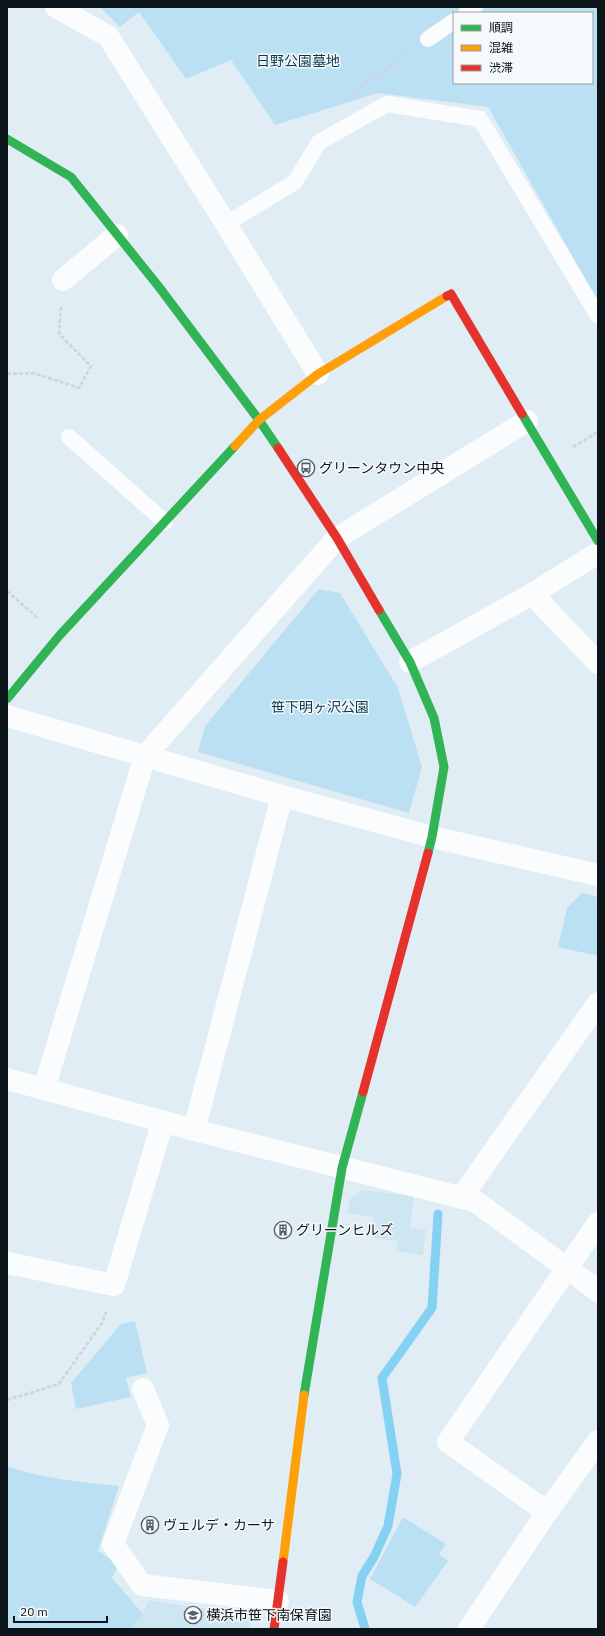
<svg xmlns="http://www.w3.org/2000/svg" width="605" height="1636" viewBox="0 0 605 1636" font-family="'IBM Plex Sans','Noto Sans JP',sans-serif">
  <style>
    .built { fill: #cee5f2 }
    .green { fill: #bbe0f3; fill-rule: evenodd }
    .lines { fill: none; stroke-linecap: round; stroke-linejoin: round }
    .stream { stroke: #85d1f3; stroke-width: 9 }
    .path { stroke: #d0d4d6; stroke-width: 2.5; stroke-dasharray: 4 2; stroke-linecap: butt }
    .lane { stroke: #fafcfd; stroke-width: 16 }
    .street { stroke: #fafcfd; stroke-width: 22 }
    .fast { stroke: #30b455; stroke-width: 9 }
    .slow { stroke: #ff9f0a; stroke-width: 9 }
    .jam { stroke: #e5322d; stroke-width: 9 }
    .labels { text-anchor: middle; stroke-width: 3; stroke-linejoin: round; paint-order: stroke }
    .park-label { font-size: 14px; fill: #0a394c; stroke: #f5f9fc }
    .poi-label { font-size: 14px; fill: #0c1519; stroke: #f5f9fc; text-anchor: start }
  </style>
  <rect width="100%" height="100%" fill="#e0edf4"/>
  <!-- built -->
  <g class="built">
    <polygon points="362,1190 414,1196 410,1228 426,1230 423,1255 396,1251 397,1241 372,1238 374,1217 347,1213 350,1199"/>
    <polygon points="149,1600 252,1616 250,1629 131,1629 143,1614"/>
  </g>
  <!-- green -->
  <g class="green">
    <path d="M 100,7 L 598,7 L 598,301 L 488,107 L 378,93 L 275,125 L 231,60 L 186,79 L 139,12 L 120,27 ZM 454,13 L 592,13 L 592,83 L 454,83 Z"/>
    <polygon points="319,589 340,593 398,688 422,767 409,813 198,752 205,726"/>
    <polygon points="582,893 598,897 598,956 558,947 567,908"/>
    <polygon points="135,1321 147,1373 126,1378 131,1397 76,1409 71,1383 121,1324"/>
    <path d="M 7,1466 C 43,1479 81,1482 119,1486 L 98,1551 L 119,1564 L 112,1578 L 143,1614 L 131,1629 L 7,1629 Z"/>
    <polygon points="403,1517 446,1544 439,1554 448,1561 415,1607 370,1579"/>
  </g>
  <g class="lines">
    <!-- stream -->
    <polyline class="stream" points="365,1629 357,1602 362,1576 374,1557 388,1526 397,1474 382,1378 432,1308 438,1214"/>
    <!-- path -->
    <g class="path">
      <polyline points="350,95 409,52"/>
      <polyline points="7,374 34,373 79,388 91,366 59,334 61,306"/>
      <polyline points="573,447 598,432"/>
      <polyline points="7,591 39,619"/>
      <polyline points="7,1400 59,1384 102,1323 106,1312"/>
    </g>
    <!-- lane -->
    <g class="lane">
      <polyline points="466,13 475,7"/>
      <polyline points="428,39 454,21"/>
      <polyline points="226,224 295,182 319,142 387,104 480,119 598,316"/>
      <polyline points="69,437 165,522"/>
    </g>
    <!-- street -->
    <g class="street">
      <polyline points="56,7 108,36 226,224 318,374"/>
      <polyline points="63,280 117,235"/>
      <polyline points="532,594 598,663"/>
      <polyline points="410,662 532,594 598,553"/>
      <polyline points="7,716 282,796 432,837 598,875"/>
      <polyline points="7,1079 194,1130 475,1201 598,1291"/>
      <polyline points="44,1089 145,756 337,538 527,421"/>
      <polyline points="194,1130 282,796"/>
      <polyline points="461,1198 598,1003"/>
      <polyline points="7,1263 114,1285 163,1121"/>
      <polyline points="143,1389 158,1425 113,1544 142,1585 278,1601"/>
      <polyline points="547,1512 448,1442 598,1223"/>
      <polyline points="469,1629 547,1512 598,1441"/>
    </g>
    <!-- fast -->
    <g class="fast">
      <polyline points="7,139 71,177 159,287 259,420 278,448"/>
      <polyline points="522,414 598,541"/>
      <polyline points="379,610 410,662 434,718 444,767 432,837 428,853"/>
      <polyline points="7,699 59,636 235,446"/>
      <polyline points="304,1395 342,1168 363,1092"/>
    </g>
    <!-- slow -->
    <g class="slow">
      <polyline points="235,446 259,420 318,374 447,296"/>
      <polyline points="283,1562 304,1395"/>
    </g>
    <!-- jam -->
    <g class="jam">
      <polyline points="447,296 451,294 522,414"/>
      <polyline points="278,448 337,538 379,610"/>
      <polyline points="363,1092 428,853"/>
      <polyline points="274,1629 283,1562"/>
    </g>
  </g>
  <!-- icons -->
  <defs>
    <symbol id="bus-ring" viewBox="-11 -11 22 22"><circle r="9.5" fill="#f5f9fc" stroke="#566166" stroke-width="1.5"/><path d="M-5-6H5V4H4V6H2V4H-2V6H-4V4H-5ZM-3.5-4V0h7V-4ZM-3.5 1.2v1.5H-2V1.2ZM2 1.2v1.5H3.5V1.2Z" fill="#566166"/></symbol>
    <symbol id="building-ring" viewBox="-11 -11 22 22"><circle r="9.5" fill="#f5f9fc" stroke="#566166" stroke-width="1.5"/><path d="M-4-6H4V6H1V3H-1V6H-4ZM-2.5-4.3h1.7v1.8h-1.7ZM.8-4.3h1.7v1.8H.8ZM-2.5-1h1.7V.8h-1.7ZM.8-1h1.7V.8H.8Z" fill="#566166"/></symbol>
    <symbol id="school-ring" viewBox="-11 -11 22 22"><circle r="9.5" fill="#f5f9fc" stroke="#566166" stroke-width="1.5"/><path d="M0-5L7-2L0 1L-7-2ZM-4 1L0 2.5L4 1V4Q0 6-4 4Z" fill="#566166"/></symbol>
  </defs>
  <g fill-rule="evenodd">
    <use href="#bus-ring" x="296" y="458" width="20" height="20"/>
    <use href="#building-ring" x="273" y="1220" width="20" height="20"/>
    <use href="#building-ring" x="140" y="1515" width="20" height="20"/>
    <use href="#school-ring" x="183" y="1605" width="20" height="20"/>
  </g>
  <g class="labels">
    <!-- park labels -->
    <g class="park-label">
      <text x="298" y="66">日野公園墓地</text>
      <text x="320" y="712">笹下明ヶ沢公園</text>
    </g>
    <!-- poi labels -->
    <g class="poi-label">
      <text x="319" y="473">グリーンタウン中央</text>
      <text x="296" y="1235">グリーンヒルズ</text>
      <text x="163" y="1530">ヴェルデ・カーサ</text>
      <text x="206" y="1620">横浜市笹下南保育園</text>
    </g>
  </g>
  <!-- border -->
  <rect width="605" height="1636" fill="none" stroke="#0c1519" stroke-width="16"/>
  <!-- legend -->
  <rect x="453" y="12" width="140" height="72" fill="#f5f9fc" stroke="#989ea1"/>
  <rect x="461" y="25" width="20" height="6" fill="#30b455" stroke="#989ea1"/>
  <text x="489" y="32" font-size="12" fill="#0c1519">順調</text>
  <rect x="461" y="45" width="20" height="6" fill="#ff9f0a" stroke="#989ea1"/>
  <text x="489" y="52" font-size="12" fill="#0c1519">混雑</text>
  <rect x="461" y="65" width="20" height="6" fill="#e5322d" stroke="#989ea1"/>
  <text x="489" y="72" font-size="12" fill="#0c1519">渋滞</text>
  <!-- scale -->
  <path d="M14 1616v6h93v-6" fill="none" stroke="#0c1519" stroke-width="2"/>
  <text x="20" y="1616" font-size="12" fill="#0c1519" stroke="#f5f9fc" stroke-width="3" paint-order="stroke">20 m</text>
</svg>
